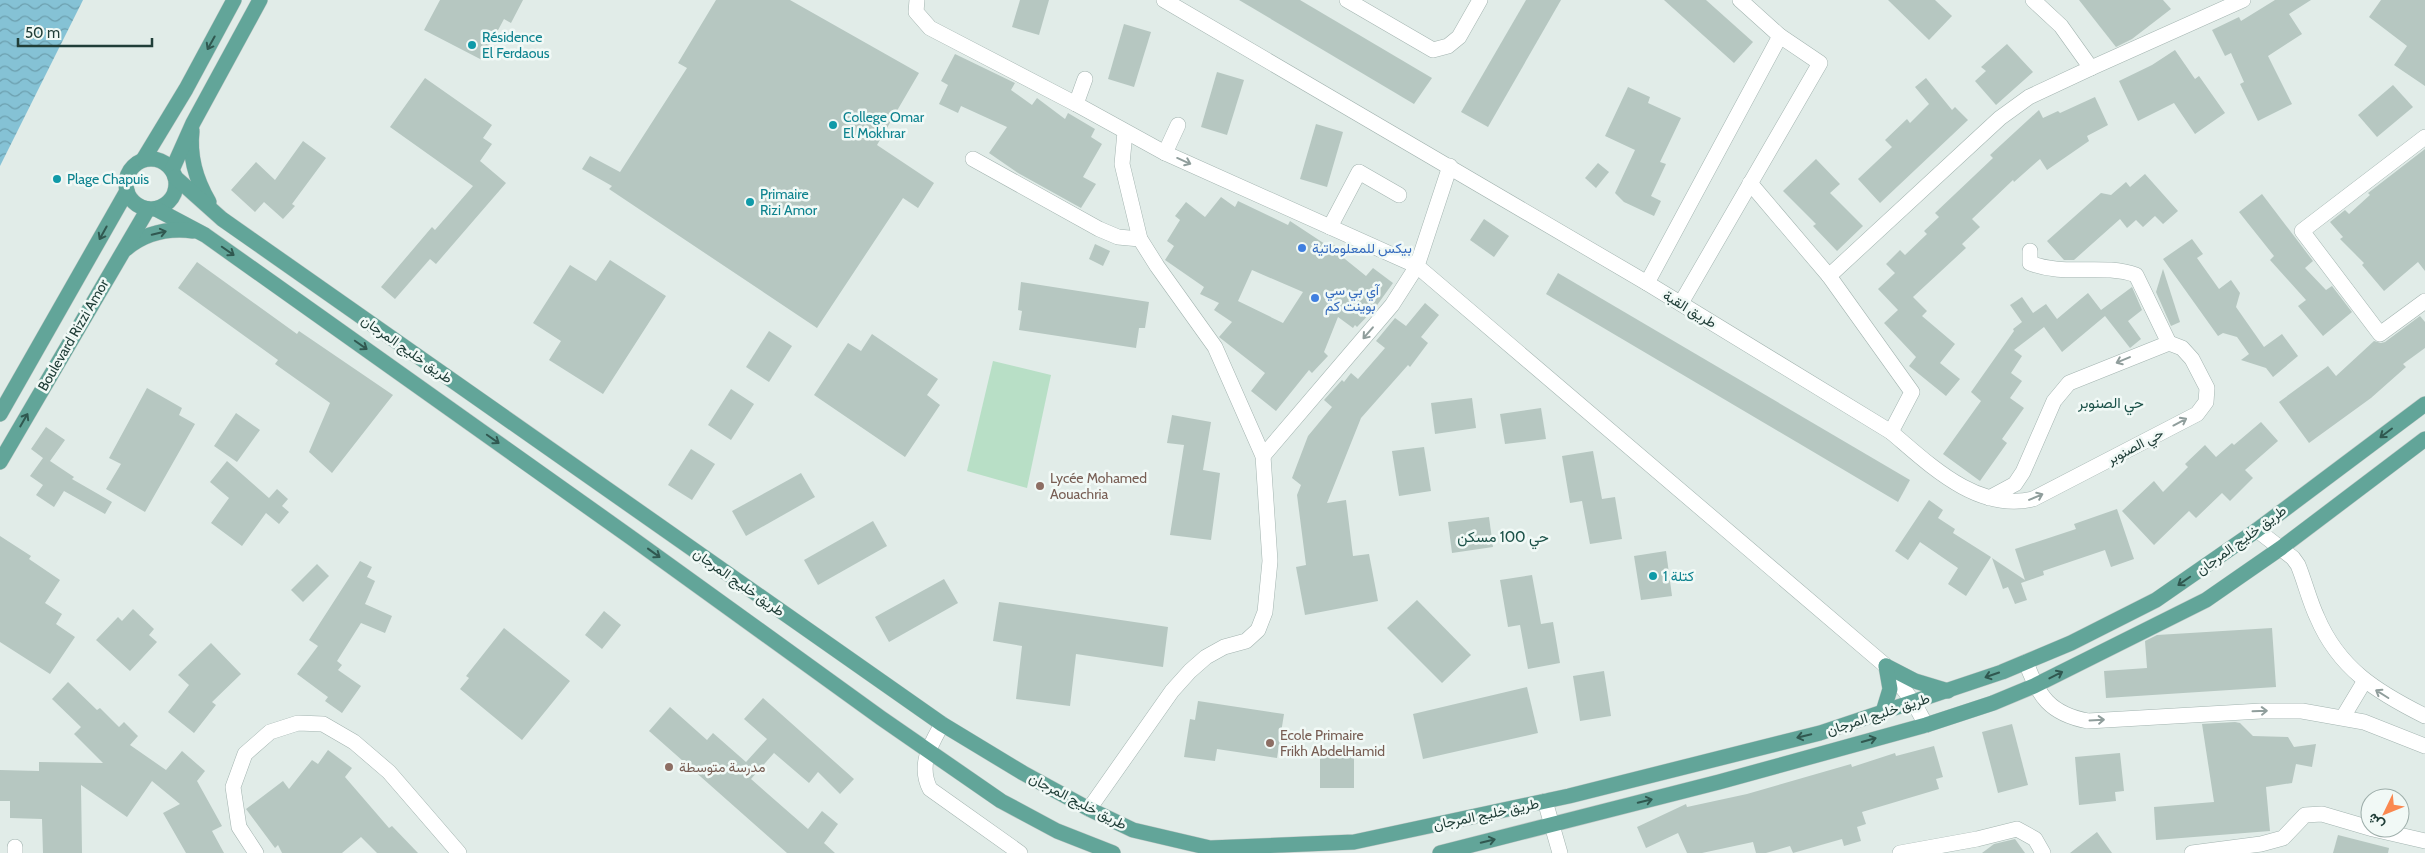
<svg xmlns="http://www.w3.org/2000/svg" width="2425" height="853" viewBox="0 0 2425 853" font-family="Cabin,Vazirmatn,sans-serif">
  <style>
    .pitch { fill: #b8dfc6 }
    .water { fill: url(#water-waves) }
    .building { fill: #b6c7c1; fill-rule: evenodd }
    .lines { fill: none; stroke-linecap: round; stroke-linejoin: round }
    .minor-casing { stroke: #a3b4b0; stroke-width: 16 }
    .major-casing { stroke: #c1c9c7; stroke-width: 16 }
    .minor { stroke: #fff; stroke-width: 15 }
    .major { stroke: #62a599; stroke-width: 15 }
    .oneway { stroke: #305850 }
    .oneway2 { stroke: #909e9c }
    .culture-dot { fill: #0f9aa8; stroke: #f1f9f6; stroke-width: 2 }
    .shop-dot { fill: #3f7fe0; stroke: #f1f9f6; stroke-width: 2 }
    .education-dot { fill: #8d6e63; stroke: #f1f9f6; stroke-width: 2 }
    .labels { text-anchor: middle; stroke-width: 5; stroke-linejoin: round; paint-order: stroke }
    .culture-label { font-size: 14px; fill: #0d838f; stroke: #f1f9f6; text-anchor: start }
    .shop-label { font-size: 14px; fill: #366cbe; stroke: #f1f9f6; text-anchor: start }
    .street-label { font-size: 14px; fill: #203e38; stroke: #f1f9f6 }
    .education-label { font-size: 14px; fill: #785e54; stroke: #f1f9f6; text-anchor: start }
    .neighbourhood-label { font-size: 15px; fill: #1b5148; stroke: #f1f9f6 }
  </style>
  <defs>
    <pattern id="water-waves" width="16" height="10" patternUnits="userSpaceOnUse" patternTransform="scale(1.25)"><rect width="16" height="10" fill="#85c2d5"/><path d="M0 5q4-4 8 0t8 0" fill="none" stroke="#6c9fae"/></pattern>
  </defs>
  <rect width="100%" height="100%" fill="#e1ece8"/>
  <!-- pitch -->
  <polygon class="pitch" points="993,361 1051,375 1027,488 967,471"/>
  <!-- water -->
  <polygon class="water" points="0,0 83,0 0,166"/>
  <!-- building -->
  <g class="building">
    <polygon points="440,0 523,0 511,23 504,19 482,60 424,30"/>
    <polygon points="716,0 790,0 919,73 877,145 934,183 918,208 903,198 817,328 609,189 612,186 582,169 590,156 620,172 687,68 678,63"/>
    <polygon points="1020,0 1049,0 1039,35 1012,27"/>
    <polygon points="1239,0 1300,0 1432,78 1414,104"/>
    <polygon points="1526,0 1561,0 1488,127 1461,112"/>
    <polygon points="1664,0 1706,0 1753,42 1734,63"/>
    <polygon points="1888,0 1935,0 1952,16 1929,40"/>
    <polygon points="2079,0 2163,0 2171,9 2132,39 2116,47"/>
    <polygon points="2275,0 2311,0 2289,14 2302,34 2268,56 2292,104 2258,121 2240,84 2244,82 2231,53 2225,56 2212,30 2239,17 2241,21"/>
    <polygon points="2381,0 2425,0 2425,86 2394,65 2407,46 2369,17"/>
    <polygon points="1124,24 1151,32 1134,87 1108,79"/>
    <polygon points="2007,44 2033,72 1996,105 1975,81 1986,71 1981,67"/>
    <polygon points="2175,50 2195,79 2199,76 2225,113 2195,134 2174,103 2138,121 2119,81 2152,65"/>
    <polygon points="955,54 1015,83 1011,90 1032,105 1037,98 1065,119 1068,113 1095,129 1091,137 1102,144 1083,177 1096,184 1081,208 1018,173 989,153 1007,127 961,106 958,113 939,104 948,85 941,81"/>
    <polygon points="1217,72 1244,80 1227,135 1201,127"/>
    <polygon points="425,78 492,125 483,138 492,144 480,161 506,183 436,264 430,259 395,299 381,287 432,227 435,230 473,186 390,127"/>
    <polygon points="1926,78 1952,110 1955,107 1968,120 1880,203 1858,179 1892,147 1885,140 1907,119 1910,123 1929,104 1915,87"/>
    <polygon points="2393,85 2413,107 2377,137 2358,115"/>
    <polygon points="1628,87 1650,97 1648,103 1681,118 1660,162 1666,164 1651,196 1661,201 1654,216 1624,202 1615,193 1635,150 1605,136"/>
    <polygon points="2095,97 2108,125 2087,136 2089,141 2047,170 2040,159 2014,182 2013,180 1972,219 1980,227 1962,244 1966,248 1913,297 1927,311 1922,316 1955,344 1940,363 1960,379 1946,396 1909,366 1916,357 1884,323 1898,310 1878,289 1895,273 1886,264 1900,250 1905,255 1927,234 1924,231 1939,217 1935,213 1993,158 1990,155 2039,110 2043,118 2058,111 2060,113"/>
    <polygon points="1316,124 1343,132 1327,187 1300,179"/>
    <polygon points="303,141 326,158 292,204 295,206 283,219 264,202 255,212 231,190 256,162 275,180"/>
    <polygon points="2425,149 2425,271 2418,262 2384,291 2362,265 2364,263 2340,239 2343,237 2330,222 2345,210 2349,214 2370,195 2368,193"/>
    <polygon points="1816,159 1840,184 1830,193 1863,226 1837,251 1813,226 1816,224 1783,191"/>
    <polygon points="1598,163 1609,172 1596,188 1585,178"/>
    <polygon points="2145,174 2178,211 2163,224 2155,216 2143,227 2136,220 2127,228 2120,219 2074,260 2064,260 2047,241 2101,193 2111,195 2126,182 2130,187"/>
    <polygon points="2262,194 2313,261 2305,268 2326,290 2332,286 2352,312 2323,336 2298,306 2306,300 2270,260 2274,256 2239,212"/>
    <path d="M 1221,197 L 1235,207 L 1238,201 L 1288,225 L 1290,221 L 1328,246 L 1330,243 L 1343,250 L 1340,255 L 1366,276 L 1373,268 L 1393,283 L 1375,308 L 1357,327 L 1355,325 L 1353,328 L 1338,317 L 1324,352 L 1328,356 L 1312,373 L 1309,370 L 1276,411 L 1251,391 L 1265,373 L 1219,337 L 1232,322 L 1214,310 L 1219,303 L 1200,294 L 1204,287 L 1165,260 L 1174,246 L 1167,241 L 1180,220 L 1175,216 L 1186,202 L 1205,217 ZM 1252,270 L 1303,292 L 1283,323 L 1238,301 Z"/>
    <polygon points="1484,219 1509,236 1494,257 1470,240"/>
    <polygon points="2192,239 2203,254 2197,258 2219,289 2231,280 2240,293 2236,307 2264,347 2282,334 2298,356 2273,377 2266,368 2241,360 2249,354 2237,337 2223,333 2218,336 2163,259"/>
    <polygon points="1095,244 1110,251 1103,266 1089,259"/>
    <polygon points="610,260 666,296 603,394 549,360 561,341 533,323 570,265 596,281"/>
    <polygon points="197,262 297,334 299,331 393,395 332,473 309,452 330,403 275,364 278,360 178,288"/>
    <polygon points="2163,269 2180,322 2171,326 2156,292"/>
    <polygon points="1558,273 1910,480 1898,502 1546,294"/>
    <polygon points="1021,282 1149,302 1145,328 1139,328 1136,348 1019,330 1022,311 1018,310"/>
    <polygon points="2132,287 2142,310 2128,321 2141,339 2130,348 2105,316 2062,352 2044,327 2014,350 2022,356 2011,373 2022,381 2010,398 2024,408 2002,439 2007,443 1980,481 1943,454 1981,401 1971,392 2014,331 2013,329 2022,322 2010,305 2022,297 2033,313 2046,304 2057,319 2088,293 2101,310"/>
    <polygon points="1425,303 1439,315 1421,337 1428,343 1410,367 1408,365 1361,418 1327,503 1346,500 1353,556 1369,554 1378,601 1305,615 1296,567 1306,565 1297,495 1301,485 1292,478 1308,436 1332,407 1324,400 1342,380 1344,382 1351,373 1358,379 1385,348 1376,341 1395,318 1406,326"/>
    <polygon points="2420,316 2425,322 2425,348 2403,364 2406,367 2371,398 2309,443 2279,402 2328,366 2336,376 2374,341 2381,343 2385,342"/>
    <polygon points="769,331 792,346 769,382 746,367"/>
    <polygon points="872,334 938,379 927,395 940,405 905,457 814,395 848,343 861,351"/>
    <polygon points="147,388 182,408 179,415 195,424 145,512 106,489 121,464 109,458"/>
    <polygon points="731,389 754,404 731,440 708,425"/>
    <polygon points="1472,398 1476,428 1435,434 1431,403"/>
    <polygon points="1541,408 1546,439 1505,444 1500,414"/>
    <polygon points="236,413 260,430 237,462 214,446"/>
    <polygon points="1172,415 1211,422 1203,470 1220,473 1211,540 1170,535 1184,445 1167,443"/>
    <polygon points="2261,422 2278,441 2245,470 2253,478 2230,501 2222,493 2196,518 2189,511 2154,545 2122,511 2154,481 2163,492 2188,467 2185,464 2205,445 2216,457 2232,443 2234,445"/>
    <polygon points="46,427 65,440 50,461 74,477 72,479 112,502 105,514 64,491 54,507 36,495 43,485 30,476 43,458 31,449"/>
    <polygon points="1424,447 1431,491 1399,496 1392,451"/>
    <polygon points="691,449 715,464 692,500 668,485"/>
    <polygon points="1593,451 1602,499 1615,497 1622,539 1590,544 1582,501 1570,503 1562,456"/>
    <polygon points="227,461 269,498 277,489 288,499 282,506 289,512 279,524 266,513 242,546 211,523 229,498 210,482"/>
    <polygon points="801,473 815,497 746,536 732,511"/>
    <polygon points="1929,500 1943,510 1938,518 1955,529 1953,533 1991,557 1966,596 1948,584 1958,568 1920,542 1908,560 1895,551"/>
    <polygon points="2117,509 2134,559 2111,567 2105,550 2043,571 2044,575 2021,583 2027,600 2015,604 2008,587 2003,589 1992,558 2025,580 2015,549 2076,529 2074,524"/>
    <polygon points="1489,517 1493,547 1452,553 1448,522"/>
    <polygon points="873,521 887,546 818,585 804,560"/>
    <polygon points="0,536 31,556 29,559 60,580 45,603 62,614 56,624 75,637 50,674 0,642"/>
    <polygon points="1666,551 1672,596 1641,600 1634,556"/>
    <polygon points="360,561 372,567 367,577 375,581 365,604 392,616 385,633 361,623 337,661 342,665 338,670 361,686 342,713 325,701 328,697 297,674 318,646 309,640"/>
    <polygon points="317,564 329,576 303,602 291,590"/>
    <polygon points="1532,575 1541,624 1553,622 1560,663 1528,669 1520,625 1508,627 1500,580"/>
    <polygon points="944,579 958,603 889,642 875,617"/>
    <polygon points="1417,600 1471,655 1442,683 1387,628"/>
    <polygon points="999,602 1168,627 1163,667 1076,654 1070,706 1016,699 1022,646 993,641"/>
    <polygon points="133,609 154,629 149,635 157,642 130,671 96,640 118,617 122,621"/>
    <polygon points="604,611 621,625 602,649 585,635"/>
    <polygon points="504,628 570,681 522,740 460,689 469,678 466,676"/>
    <polygon points="2272,628 2276,687 2106,698 2104,671 2147,668 2145,641 2157,635"/>
    <polygon points="211,643 241,674 212,702 216,705 194,733 168,712 189,685 178,675"/>
    <polygon points="1604,671 1611,716 1580,721 1573,676"/>
    <polygon points="68,682 97,710 100,708 119,727 124,722 138,736 130,745 166,770 182,751 205,771 197,781 222,826 212,831 224,853 186,853 163,813 180,804 152,781 127,817 81,785 82,853 43,853 42,819 10,818 10,801 0,801 0,770 39,771 39,762 103,763 74,734 81,727 52,699"/>
    <polygon points="1527,687 1538,733 1423,759 1413,714"/>
    <polygon points="763,698 854,779 840,794 818,772 809,783 774,753 751,779 808,829 822,811 838,824 824,843 835,853 787,853 649,731 670,707 707,740 713,733 746,762 767,739 744,719"/>
    <polygon points="1198,701 1284,714 1277,758 1217,749 1215,761 1184,757 1190,719 1195,720"/>
    <polygon points="2235,722 2240,723 2253,736 2288,737 2294,747 2316,744 2312,767 2296,764 2292,783 2266,787 2270,831 2156,840 2154,807 2214,802 2202,724"/>
    <polygon points="2012,724 2028,785 1998,793 1982,732"/>
    <polygon points="1934,746 1943,777 1936,779 1939,789 1862,812 1866,824 1857,827 1861,841 1844,846 1842,839 1793,853 1790,846 1766,853 1756,853 1753,842 1702,853 1687,853 1678,833 1646,848 1637,827 1686,804 1687,807 1747,794 1851,764 1852,767 1895,753 1896,756"/>
    <polygon points="328,750 352,768 345,777 389,828 392,826 418,853 377,853 361,837 342,853 282,853 278,845 275,848 246,809 283,781 289,789 312,760 318,764"/>
    <polygon points="2120,753 2124,791 2115,792 2116,801 2079,805 2075,757"/>
    <rect x="1320" y="756" width="34" height="32"/>
    <polygon points="2097,832 2112,853 2070,853"/>
    <polygon points="2338,835 2389,848 2388,853 2333,853"/>
    <polygon points="2015,839 2025,853 1982,853 1994,844"/>
  </g>
  <g class="lines">
    <defs>
      <g id="minor">
        <polyline points="917,0 916,12 930,28 1076,104 1165,153 1417,266 1392,305 1263,456"/>
        <path d="M 1164,0 L 1647,283 L 1891,432 C 1930,465 1977,512 2033,499 L 2197,414 L 2206,402 L 2207,388 L 2192,359 L 2182,348 L 2169,343 L 2069,383 L 2054,401 L 2023,472 L 2015,484 L 1989,498"/>
        <polyline points="1347,0 1433,50 1448,46 1459,37 1480,0"/>
        <polyline points="1740,0 1780,36"/>
        <polyline points="2091,68 2243,0"/>
        <polyline points="1076,104 1085,79"/>
        <polyline points="2425,137 2302,231 2380,334 2425,301"/>
        <polyline points="1165,153 1178,125"/>
        <polyline points="973,159 1099,229 1118,237 1140,239"/>
        <polyline points="1450,166 1417,266 1886,666 1914,703 1926,725"/>
        <polyline points="1750,183 1829,276 1912,392 1891,432"/>
        <polyline points="1330,227 1359,172 1399,195"/>
        <path d="M 2030,251 L 2030,263 C 2065,277 2102,263 2136,275 L 2169,343"/>
        <polyline points="1829,276 2000,118 2029,97 2091,68 2061,26 2033,0"/>
        <polyline points="1647,283 1780,36 1820,63 1681,303"/>
        <path d="M 2257,530 L 2293,558 L 2298,565 C 2305,582 2309,600 2317,617 C 2339,669 2377,692 2425,716"/>
        <path d="M 2026,662 C 2038,696 2050,714 2088,721 L 2261,711 L 2302,711 L 2364,722 L 2425,746"/>
        <polyline points="2343,717 2364,682"/>
        <path d="M 942,724 C 930,746 918,765 930,789 L 1020,853"/>
        <polyline points="1545,801 1560,853"/>
        <polyline points="1089,809 1172,691 1190,671 1206,657 1224,647 1246,641 1258,630 1265,612 1270,561 1263,456 1215,347 1157,266 1140,239 1122,164 1125,132"/>
        <polyline points="15,847 15,853"/>
        <polyline points="256,853 239,827 233,787 245,754 270,732 298,723 323,724 354,742 389,772 459,853"/>
        <polyline points="1900,853 1977,839 2017,829 2035,839 2043,853"/>
        <polyline points="2192,853 2261,844 2283,838 2305,815 2322,814 2373,829 2425,841"/>
      </g>
      <g id="major">
        <path d="M 192,131 C 189,157 196,180 209,202"/>
        <circle cx="151" cy="184" r="25"/>
        <polyline points="143,160 186,89 234,0"/>
        <polyline points="172,170 193,123 260,0"/>
        <polyline points="175,177 222,219 942,724 1023,773 1089,809 1133,830 1210,848 1354,842 1569,796 1820,733 2002,672 2071,643 2156,600 2257,530 2425,404"/>
        <polyline points="156,209 205,235 633,539 881,718 1001,801 1057,831 1113,853"/>
        <path d="M 126,249 C 145,233 169,228 193,231"/>
        <polyline points="0,414 127,191"/>
        <polyline points="0,462 148,209"/>
        <polyline points="1886,666 1915,681 1948,691"/>
        <polyline points="1883,712 1890,689 1886,666"/>
        <polyline points="1440,853 1719,782 1926,725 1993,703 2034,686 2206,600 2281,548 2425,439"/>
      </g>
    </defs>
    <!-- minor casing -->
    <use href="#minor" class="minor-casing"/>
    <!-- major casing -->
    <use href="#major" class="major-casing"/>
    <!-- minor -->
    <use href="#minor" class="minor"/>
    <!-- major -->
    <use href="#major" class="major"/>
  </g>
  <!-- one-way arrows -->
  <defs><path id="oneway-shaft" d="M-6 0H5M1.5-3L5.5 0L1.5 3" fill="none" stroke-width="1.6" stroke-linecap="round" stroke-linejoin="round" transform="scale(1.25)"/></defs>
  <g class="oneway">
    <use href="#oneway-shaft" transform="translate(211 43) rotate(119)"/>
    <use href="#oneway-shaft" transform="translate(103 233) rotate(119)"/>
    <use href="#oneway-shaft" transform="translate(159 233) rotate(-14)"/>
    <use href="#oneway-shaft" transform="translate(228 251) rotate(35)"/>
    <use href="#oneway-shaft" transform="translate(361 345) rotate(35)"/>
    <use href="#oneway-shaft" transform="translate(24 420) rotate(-60)"/>
    <use href="#oneway-shaft" transform="translate(2386 433) rotate(143)"/>
    <use href="#oneway-shaft" transform="translate(493 439) rotate(35)"/>
    <use href="#oneway-shaft" transform="translate(654 553) rotate(36)"/>
    <use href="#oneway-shaft" transform="translate(2184 581) rotate(145)"/>
    <use href="#oneway-shaft" transform="translate(1992 675) rotate(161)"/>
    <use href="#oneway-shaft" transform="translate(2056 675) rotate(-27)"/>
    <use href="#oneway-shaft" transform="translate(1804 736) rotate(166)"/>
    <use href="#oneway-shaft" transform="translate(1869 740) rotate(-16)"/>
    <use href="#oneway-shaft" transform="translate(1645 801) rotate(-14)"/>
    <use href="#oneway-shaft" transform="translate(1488 841) rotate(-14)"/>
  </g>
  <g class="oneway2">
    <use href="#oneway-shaft" transform="translate(1184 161) rotate(24)"/>
    <use href="#oneway-shaft" transform="translate(1368 333) rotate(131)"/>
    <use href="#oneway-shaft" transform="translate(2123 360) rotate(157)"/>
    <use href="#oneway-shaft" transform="translate(2180 422) rotate(-28)"/>
    <use href="#oneway-shaft" transform="translate(2036 497) rotate(-23)"/>
    <use href="#oneway-shaft" transform="translate(2382 694) rotate(-148)"/>
    <use href="#oneway-shaft" transform="translate(2260 711) rotate(-2)"/>
    <use href="#oneway-shaft" transform="translate(2097 720) rotate(-3)"/>
  </g>
  <!-- markers -->
  <g class="culture-dot">
    <circle cx="472" cy="45" r="5"/>
    <circle cx="833" cy="125" r="5"/>
    <circle cx="57" cy="179" r="5"/>
    <circle cx="750" cy="202" r="5"/>
    <circle cx="1653" cy="576" r="5"/>
  </g>
  <g class="shop-dot">
    <circle cx="1302" cy="248" r="5"/>
    <circle cx="1315" cy="298" r="5"/>
  </g>
  <g class="education-dot">
    <circle cx="1040" cy="486" r="5"/>
    <circle cx="1270" cy="743" r="5"/>
    <circle cx="669" cy="767" r="5"/>
  </g>
  <g class="labels">
    <!-- culture labels -->
    <g class="culture-label">
      <text x="482" y="42">Résidence<tspan x="482" dy="16">El Ferdaous</tspan></text>
      <text x="843" y="122">College Omar<tspan x="843" dy="16">El Mokhrar</tspan></text>
      <text x="67" y="184">Plage Chapuis</text>
      <text x="760" y="199">Primaire<tspan x="760" dy="16">Rizi Amor</tspan></text>
      <text x="1663" y="581">كتلة 1</text>
    </g>
    <!-- shop labels -->
    <g class="shop-label">
      <text x="1312" y="253">بيكس للمعلوماتية</text>
      <text x="1325" y="295">آي بي سي<tspan x="1325" dy="16">بوينت كم</tspan></text>
    </g>
    <!-- street labels -->
    <g class="street-label">
      <text transform="translate(1690 309) rotate(31)" y="5">طريق القبة</text>
      <text transform="translate(73 335) rotate(-60)" y="5">Boulevard Rizzi Amor</text>
      <text transform="translate(407 349) rotate(35)" y="5">طريق خليج المرجان</text>
      <text transform="translate(2135 446) rotate(-28)" y="5">حي الصنوبر</text>
      <text transform="translate(2241 540) rotate(-36)" y="5">طريق خليج المرجان</text>
      <text transform="translate(739 582) rotate(35)" y="5">طريق خليج المرجان</text>
      <text transform="translate(1878 714) rotate(-18)" y="5">طريق خليج المرجان</text>
      <text transform="translate(1078 801) rotate(27)" y="5">طريق خليج المرجان</text>
      <text transform="translate(1486 814) rotate(-12)" y="5">طريق خليج المرجان</text>
    </g>
    <!-- education labels -->
    <g class="education-label">
      <text x="1050" y="483">Lycée Mohamed<tspan x="1050" dy="16">Aouachria</tspan></text>
      <text x="1280" y="740">Ecole Primaire<tspan x="1280" dy="16">Frikh AbdelHamid</tspan></text>
      <text x="679" y="772">مدرسة متوسطة</text>
    </g>
    <!-- neighbourhood labels -->
    <g class="neighbourhood-label">
      <text x="2111" y="408">حي الصنوبر</text>
      <text x="1503" y="542">حي 100 مسكن</text>
    </g>
  </g>
  <!-- north arrow -->
  <g transform="translate(2385 813) rotate(227)"><circle r="24" fill="#f1f9f6" stroke="#9daeaa"/>
  <path d="M0-4L9 19L0 12L-9 19Z" fill="#fa8850"/>
  <text y="-8" font-size="14" font-weight="bold" text-anchor="middle" fill="#203e38">ش</text>
  </g>
  <!-- scale -->
  <path d="M18 38v8h134v-8" fill="none" stroke="#203e38" stroke-width="2.5"/>
  <text x="25" y="38" font-size="15" fill="#203e38" stroke="#f1f9f6" stroke-width="4" paint-order="stroke">50 m</text>
</svg>
